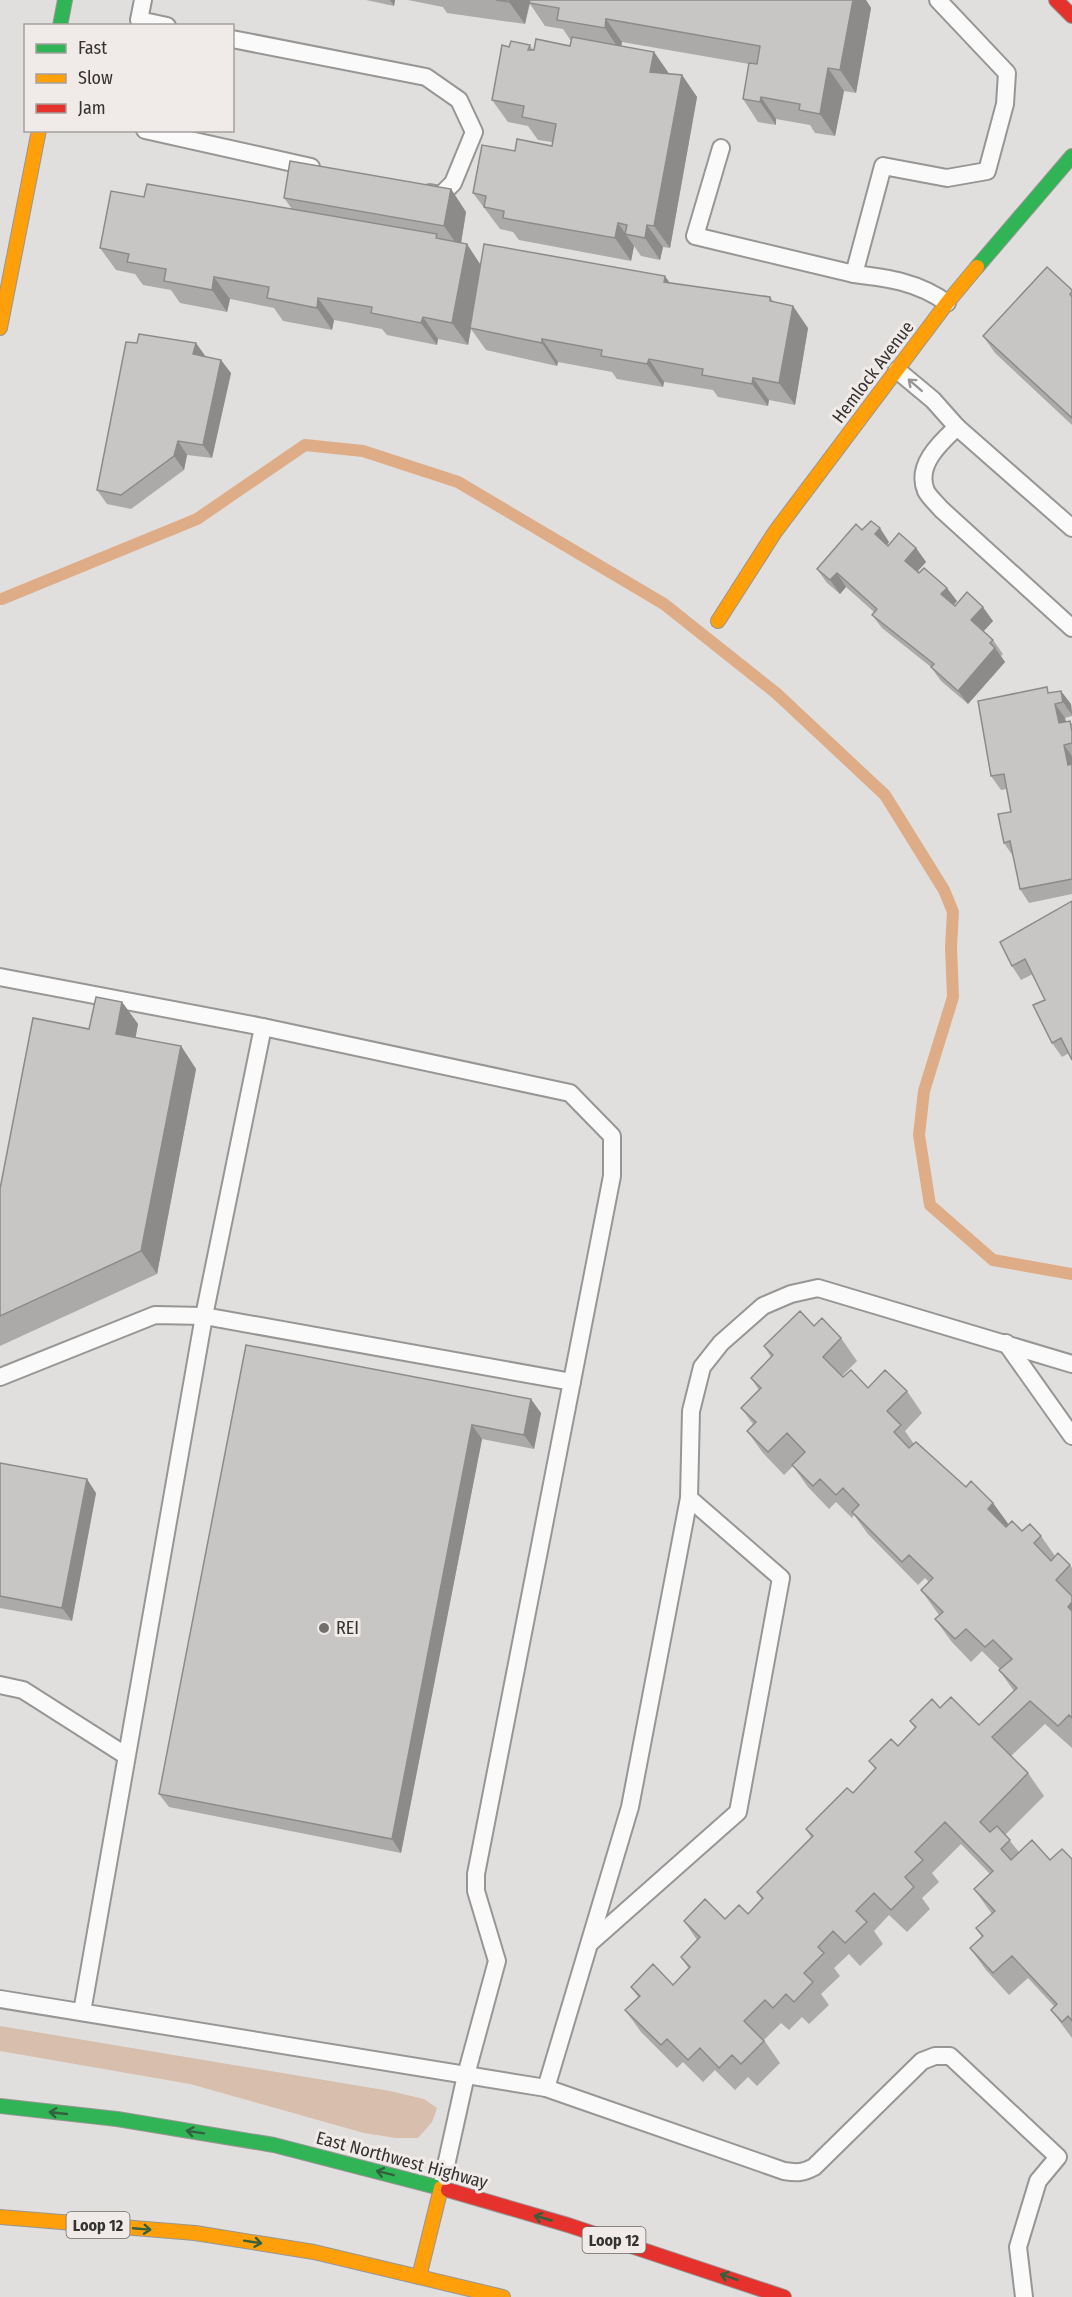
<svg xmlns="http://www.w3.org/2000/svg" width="1072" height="2297" viewBox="0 0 1072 2297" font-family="'Fira Sans Condensed',sans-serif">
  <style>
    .green { fill: #d8beac }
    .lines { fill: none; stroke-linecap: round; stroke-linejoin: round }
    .stream { stroke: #dead88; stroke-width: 12 }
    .lane-casing { stroke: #989694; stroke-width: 20 }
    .fast-casing { stroke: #989694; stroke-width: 16 }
    .slow-casing { stroke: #989694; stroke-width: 16 }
    .jam-casing { stroke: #989694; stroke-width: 16 }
    .lane { stroke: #fafafa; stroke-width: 16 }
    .fast { stroke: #30b455; stroke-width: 14 }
    .slow { stroke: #ff9f0a; stroke-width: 14 }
    .jam { stroke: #e5322d; stroke-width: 14 }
    .wall { fill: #acaaa9 }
    .shaded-wall { fill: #8c8b89 }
    .building { fill: #c8c6c4; stroke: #8c8b89; stroke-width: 1.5 }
    .oneway { stroke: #979696 }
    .oneway2 { stroke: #33603e }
    .poi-dot { fill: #716f6d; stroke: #f0ebe8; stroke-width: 2 }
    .labels { text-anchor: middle; stroke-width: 6; stroke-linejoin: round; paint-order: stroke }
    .shield { fill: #f0ebe8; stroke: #6c6a68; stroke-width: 1.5 }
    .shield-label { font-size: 16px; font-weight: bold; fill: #343331 }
    .street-label { font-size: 18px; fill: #343331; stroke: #f0ebe8 }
    .poi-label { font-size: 18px; fill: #343331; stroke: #f0ebe8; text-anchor: start }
  </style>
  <rect width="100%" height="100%" fill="#e1dfdd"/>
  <!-- green -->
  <polygon class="green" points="0,2026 390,2091 424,2099 437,2108 432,2122 418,2138 396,2138 364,2133 190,2084 0,2051"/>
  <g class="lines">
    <!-- stream -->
    <polyline class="stream" points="2,599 197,519 305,445 363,451 458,482 664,604 776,693 885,795 944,890 953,912 951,947 953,997 924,1091 919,1135 930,1205 993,1260 1072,1274"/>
    <defs>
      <g id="lane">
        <polyline points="143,0 139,20 167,26"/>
        <polyline points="232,39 426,77 459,100 474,132 453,183 441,195 430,193"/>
        <polyline points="145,130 311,167"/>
        <polyline points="721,148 695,236 854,274 883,166 947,178 987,171 1005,104 1007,73 938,0"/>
        <path d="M 854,274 C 888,278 918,282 947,303"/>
        <polyline points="897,370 933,400 957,427"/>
        <path d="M 1072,528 L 957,427 C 941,442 915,465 926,491 C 929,497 937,504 941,509 L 1072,628"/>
        <polyline points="0,977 263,1027 204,1316 82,2012"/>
        <polyline points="263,1027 570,1093 612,1136 612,1176 476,1874 476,1891 497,1961 466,2075 441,2188"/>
        <polyline points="1006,1343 1072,1436"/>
        <polyline points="0,1377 155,1315 204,1316 572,1382"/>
        <polyline points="0,1685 23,1690 125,1755"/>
        <polyline points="590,1943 738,1812 781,1578 689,1498"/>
        <path d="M 0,1999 L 546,2088 L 784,2171 C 797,2173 803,2173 814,2167 L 922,2061 L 935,2056 L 950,2056 L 1058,2157 L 1038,2181 L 1018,2247 L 1024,2297"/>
        <polyline points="546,2088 630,1807 689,1498 691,1411 702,1367 721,1343 763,1306 791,1294 818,1288 1072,1364"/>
      </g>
      <g id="fast">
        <polyline points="60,26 65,0"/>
        <polyline points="977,267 1072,156"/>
        <polyline points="0,2106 117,2119 274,2145 448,2190"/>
      </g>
      <g id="slow">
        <polyline points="0,328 39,130"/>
        <polyline points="718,621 775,532 947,303 977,267"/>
        <polyline points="0,2217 195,2233 314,2252 503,2297"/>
        <polyline points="419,2277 441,2188"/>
      </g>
      <g id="jam">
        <polyline points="1056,0 1072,16"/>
        <polyline points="448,2190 568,2225 784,2297"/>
      </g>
    </defs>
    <!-- lane casing -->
    <use href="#lane" class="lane-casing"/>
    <!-- fast casing -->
    <use href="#fast" class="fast-casing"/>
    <!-- slow casing -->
    <use href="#slow" class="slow-casing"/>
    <!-- jam casing -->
    <use href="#jam" class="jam-casing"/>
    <!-- lane -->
    <use href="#lane" class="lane"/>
    <!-- fast -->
    <use href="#fast" class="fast"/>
    <!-- slow -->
    <use href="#slow" class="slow"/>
    <!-- jam -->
    <use href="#jam" class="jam"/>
  </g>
  <!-- wall -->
  <g class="wall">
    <polygon points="366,0 395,0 394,6"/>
    <polygon points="408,0 866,0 871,8 856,93 844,91 835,136 815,133 810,125 776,119 776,125 758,122 743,99 749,64 622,42 621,46 654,52 669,74 682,75 697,97 670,248 663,247 660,260 641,256 634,246 631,261 519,240 513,232 500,229 473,193 515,151 552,146 552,142 538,140 528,126 508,122 492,100 509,47 530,45 533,50 570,46 571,41 563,29 545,26 530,4 525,24 447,13 443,7"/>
    <polygon points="451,189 466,212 461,243 481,265 669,283 770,297 774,302 808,328 795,405 769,400 768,406 718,397 713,390 664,382 663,387 617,379 612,372 558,362 557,366 486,350 471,329 468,345 438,339 437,345 387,335 382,329 334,320 332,330 283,321 274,308 230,299 227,312 180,303 171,290 143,285 135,274 116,270 100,248 144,197 292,209 284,198"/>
    <polygon points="1072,290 1072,425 995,353 983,336"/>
    <polygon points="206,357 231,373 212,458 187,455 184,470 131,509 107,504 97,490"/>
    <polygon points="862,530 889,542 887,545 888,546 916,548 926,562 918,571 957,601 954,605 993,621 983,631 993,640 1003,654 1001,656 1005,662 968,704 941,681 931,667 882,628 872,615 874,612 846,587 840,594 827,583 817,569"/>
    <polygon points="1051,693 1071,704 1072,711 1072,716 1065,718 1066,722 1070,721 1072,724 1072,894 1029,903 1020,889 1013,856 1004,843 1011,812 1007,789 1001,790 991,776"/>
    <polygon points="1072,901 1069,1053 1062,1057 1052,1043 1045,1000 1033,974 1021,980 1012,966"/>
    <polygon points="122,1002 138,1024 135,1038 181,1046 196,1069 157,1274 0,1346 0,1189 89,1029"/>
    <polygon points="814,1326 841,1338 857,1361 842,1376 843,1377 868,1388 907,1391 922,1413 905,1431 914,1444 966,1487 993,1503 1008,1524 1022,1531 1041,1536 1055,1556 1070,1565 1072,1568 1072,1748 1045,1724 1011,1756 1028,1773 1044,1796 1005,1835 1019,1852 1050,1860 1072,1859 1072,2038 1051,2010 1054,2006 1028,1978 1009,1995 986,1970 970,1948 982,1937 976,1928 992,1914 974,1889 990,1874 961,1844 932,1873 939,1882 922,1898 930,1909 907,1932 889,1915 874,1931 883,1944 860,1966 849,1954 834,1968 840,1976 821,1994 829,2005 809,2024 802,2017 789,2030 781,2023 764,2040 780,2063 757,2086 748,2077 735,2090 715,2070 703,2082 683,2062 677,2068 641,2032 625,2010 638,1997 631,1987 673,1985 689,1969 681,1957 697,1940 684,1921 725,1919 748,1914 762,1900 757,1892 811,1837 806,1829 853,1793 875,1769 869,1761 898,1746 915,1728 910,1721 940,1708 979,1725 1014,1691 999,1670 1000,1669 982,1651 971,1662 951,1641 935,1619 939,1615 921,1590 929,1582 925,1578 918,1585 868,1534 854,1515 852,1518 836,1502 829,1509 808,1487 793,1466 784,1475 763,1453 747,1431 753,1424 741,1408 759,1390 751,1378 771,1357 764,1346"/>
    <polygon points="246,1345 541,1413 534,1449 482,1439 401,1853 169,1807 159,1794"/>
    <polygon points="0,1463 96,1493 72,1621 0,1608"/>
  </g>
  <!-- shaded-wall -->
  <g class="shaded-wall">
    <polygon points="390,0 395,0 394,6"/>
    <polygon points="510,0 530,0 525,24 509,2"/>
    <polygon points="853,0 866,0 871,8 856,93 840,70"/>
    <polygon points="606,19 622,42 620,51 605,28"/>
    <polygon points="654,52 670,75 650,72"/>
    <polygon points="828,68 844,91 835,136 820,114"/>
    <polygon points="682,75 697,97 670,248 654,226"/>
    <polygon points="761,97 776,119 776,125 760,102"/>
    <polygon points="451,189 466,212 460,249 444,226"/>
    <polygon points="618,223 634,246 631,261 615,238"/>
    <polygon points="647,225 663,247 660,260 645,238"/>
    <polygon points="467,244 482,267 468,345 452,323"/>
    <polygon points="665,276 681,299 664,282"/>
    <polygon points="214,277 230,299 227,312 212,290"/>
    <polygon points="318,298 334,320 332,330 317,308"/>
    <polygon points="793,306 808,328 795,405 779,383"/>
    <polygon points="423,317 438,339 437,345 421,323"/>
    <polygon points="542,339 558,362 557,366 542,343"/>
    <polygon points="196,343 206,357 193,354"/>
    <polygon points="649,359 664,382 663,387 647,364"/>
    <polygon points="221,360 231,373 212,458 203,445"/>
    <polygon points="753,378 769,400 768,406 752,384"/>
    <polygon points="178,441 187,455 184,470 174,456"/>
    <polygon points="880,528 889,542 884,548 875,534"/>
    <polygon points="916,548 926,562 915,574 905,561"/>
    <polygon points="837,573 846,587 840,594 830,580"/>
    <polygon points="947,588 957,601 951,608 941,594"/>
    <polygon points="983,607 993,621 981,634 971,620"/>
    <polygon points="995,648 1005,662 968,704 958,691"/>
    <polygon points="1061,691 1071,704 1072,715 1063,702"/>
    <polygon points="1055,704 1065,718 1069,737 1059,723"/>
    <polygon points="1064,745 1072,756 1072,771 1068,765"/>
    <polygon points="122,1002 138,1024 132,1057 116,1034"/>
    <polygon points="181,1046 196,1069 157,1274 141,1251"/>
    <polygon points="531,1399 541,1413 534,1449 524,1435"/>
    <polygon points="472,1425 482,1439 401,1853 392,1839"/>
    <polygon points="87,1479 96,1493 72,1621 62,1608"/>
    <polygon points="993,1503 1009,1525 1003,1531 988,1509"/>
    <polygon points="1072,1602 1072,1612 1068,1607"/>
  </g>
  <!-- building -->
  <g class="building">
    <polygon points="496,0 510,0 509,2"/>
    <polygon points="530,0 853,0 840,70 828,68 820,114 799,110 800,104 761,97 760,102 743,99 749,63 757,64 760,46 606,19 605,28 557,20 559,8 529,3"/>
    <polygon points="572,37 654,52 650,72 682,75 654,226 647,225 645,238 625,234 627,225 618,223 615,238 503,218 504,211 484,207 486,196 473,193 482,145 515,151 517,139 552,146 556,124 522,117 524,106 492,100 502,45 509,47 511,41 530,45 528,50 534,50 536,39 570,46"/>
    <polygon points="290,161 451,189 444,226 284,198"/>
    <polygon points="147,184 437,234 436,238 467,244 452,323 423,317 421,323 371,313 372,307 318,298 317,308 267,298 269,287 214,277 212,290 164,281 166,269 127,262 129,254 100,248 111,191 144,197"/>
    <polygon points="484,244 665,276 664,282 770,297 770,301 793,306 779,383 753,378 752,384 702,375 703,369 649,359 647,364 601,356 602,350 542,339 542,343 470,328"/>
    <polygon points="1047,267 1072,290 1072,292 1070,294 1072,297 1072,418 983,336"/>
    <polygon points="139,334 196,343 193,354 221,360 203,445 178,441 174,456 121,495 97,490 126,342 137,343"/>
    <polygon points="871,521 880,528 875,534 888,546 899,533 916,548 905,561 919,573 924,568 947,588 941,594 955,606 967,592 983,607 971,620 993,640 990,643 995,648 958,691 931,667 934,664 872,615 877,609 837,573 830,580 817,569 856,524 862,530"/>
    <polygon points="1047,687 1048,693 1061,691 1063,702 1055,704 1059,723 1070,721 1072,732 1072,743 1064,745 1068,765 1072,764 1072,879 1020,889 1010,841 1004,843 998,814 1011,812 1004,774 991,776 978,701"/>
    <polygon points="1072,901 1072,1060 1061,1038 1052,1043 1033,1005 1045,1000 1025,959 1012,966 1000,942"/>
    <polygon points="96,997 122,1002 116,1034 181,1046 141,1251 0,1316 0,1189 33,1018 89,1029"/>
    <polygon points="800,1311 814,1326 822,1318 841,1338 823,1357 843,1377 851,1370 868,1388 885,1370 907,1391 887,1411 901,1425 894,1432 909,1448 916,1442 966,1487 971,1481 993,1503 988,1509 1006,1527 1012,1521 1022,1531 1030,1524 1041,1536 1034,1543 1051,1561 1058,1553 1070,1565 1056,1580 1072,1596 1072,1602 1068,1607 1072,1611 1072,1718 1069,1715 1058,1726 1030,1701 992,1737 1028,1773 980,1822 990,1832 997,1826 1010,1840 1001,1849 1011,1860 1032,1840 1050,1860 1062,1849 1072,1859 1072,2021 1068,2016 1062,2022 1051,2010 1057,2004 1012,1956 993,1973 970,1948 983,1936 976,1928 995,1911 974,1889 993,1871 945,1822 915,1852 923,1860 905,1877 914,1887 891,1910 874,1893 856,1911 867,1922 845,1943 833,1931 818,1947 824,1953 804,1973 813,1982 794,2002 786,1994 773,2008 765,2000 744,2021 764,2041 741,2064 732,2055 719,2068 700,2048 688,2060 667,2039 661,2045 625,2010 640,1996 631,1987 653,1964 673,1985 690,1967 681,1957 700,1937 684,1921 705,1899 725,1919 739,1905 748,1914 763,1898 757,1892 813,1836 806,1829 847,1788 853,1793 876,1768 869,1761 891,1739 898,1746 916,1727 910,1721 932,1699 940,1708 951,1697 979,1725 1017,1688 999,1670 1012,1659 993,1640 985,1647 966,1629 955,1639 935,1619 943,1612 921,1590 933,1578 909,1555 902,1562 852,1512 859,1505 843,1488 836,1495 820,1479 813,1486 792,1465 805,1452 787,1433 768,1452 747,1431 756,1422 741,1408 761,1388 751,1378 773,1355 764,1346"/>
    <polygon points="246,1345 531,1399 524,1435 472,1425 392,1839 159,1794"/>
    <polygon points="0,1463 87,1479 62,1608 0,1596"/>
  </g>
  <!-- one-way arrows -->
  <defs><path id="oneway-shaft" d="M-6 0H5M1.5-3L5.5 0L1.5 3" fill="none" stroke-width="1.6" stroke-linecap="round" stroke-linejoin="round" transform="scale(1.5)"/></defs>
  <use class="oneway" href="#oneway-shaft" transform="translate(915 385) rotate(-139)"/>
  <g class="oneway2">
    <use href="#oneway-shaft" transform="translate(58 2113) rotate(-174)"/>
    <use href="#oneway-shaft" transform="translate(195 2132) rotate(-171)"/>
    <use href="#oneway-shaft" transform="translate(385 2173) rotate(-166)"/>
    <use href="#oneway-shaft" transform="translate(543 2218) rotate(-164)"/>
    <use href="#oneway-shaft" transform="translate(142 2229) rotate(5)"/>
    <use href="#oneway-shaft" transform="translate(253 2242) rotate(9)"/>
    <use href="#oneway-shaft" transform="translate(729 2277) rotate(-162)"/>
  </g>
  <!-- markers -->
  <circle class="poi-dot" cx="324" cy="1628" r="6"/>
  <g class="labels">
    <!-- shield labels -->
    <g class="shield">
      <rect x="66.5" y="2212" width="63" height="26" rx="4.5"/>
      <rect x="582.5" y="2227" width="63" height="26" rx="4.5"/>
    </g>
    <g class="shield-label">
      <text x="98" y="2231">Loop 12</text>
      <text x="614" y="2246">Loop 12</text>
    </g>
    <!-- street labels -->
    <g class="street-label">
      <text transform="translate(873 372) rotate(-53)" y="6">Hemlock Avenue</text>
      <text transform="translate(402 2160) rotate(15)" y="6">East Northwest Highway</text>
    </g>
    <!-- poi labels -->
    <g class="poi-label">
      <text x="336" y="1634">REI</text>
    </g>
  </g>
  <!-- legend -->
  <rect x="24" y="24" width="210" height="108" fill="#f0ebe8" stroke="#a5a19f" stroke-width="1.5"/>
  <rect x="36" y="44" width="30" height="9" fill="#30b455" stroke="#a5a19f" stroke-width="1.5"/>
  <text x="78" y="54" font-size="18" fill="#343331">Fast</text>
  <rect x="36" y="74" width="30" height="9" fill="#ff9f0a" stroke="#a5a19f" stroke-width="1.5"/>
  <text x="78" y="84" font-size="18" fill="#343331">Slow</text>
  <rect x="36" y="104" width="30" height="9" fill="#e5322d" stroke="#a5a19f" stroke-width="1.5"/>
  <text x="78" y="114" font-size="18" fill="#343331">Jam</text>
</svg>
